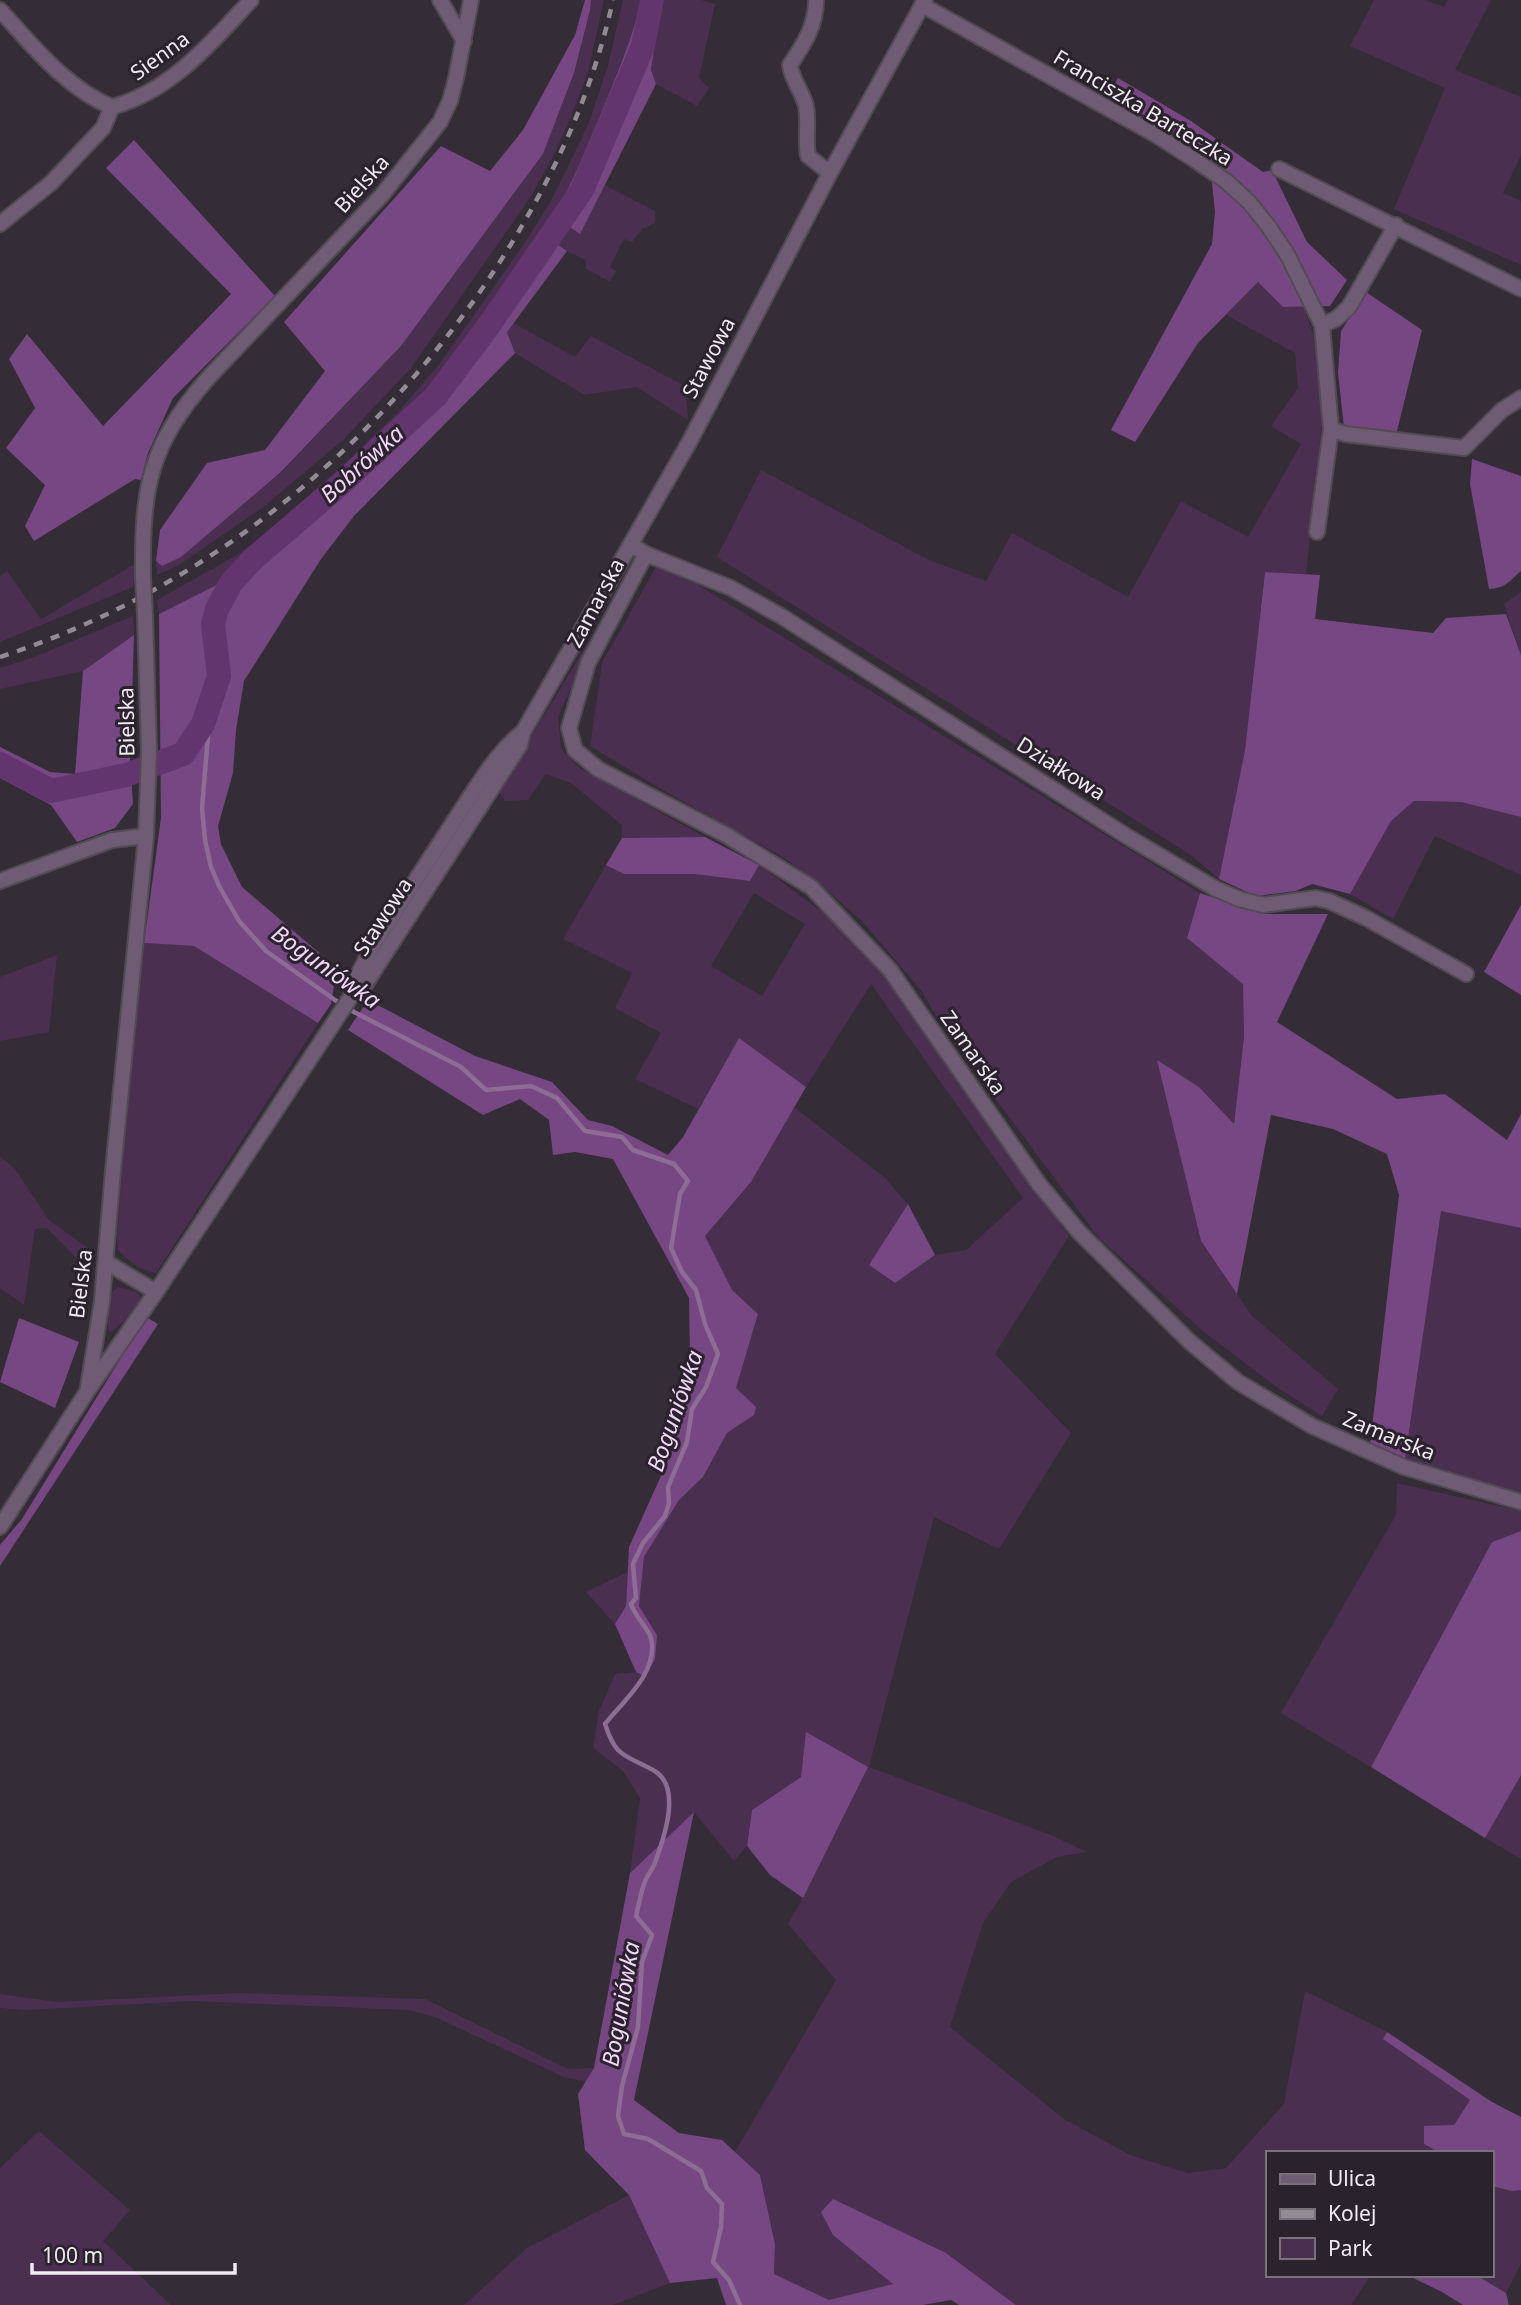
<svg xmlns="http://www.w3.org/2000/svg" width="1521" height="2305" viewBox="0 0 1521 2305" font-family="'Noto Sans',sans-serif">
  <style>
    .green { fill: #4a2f51; fill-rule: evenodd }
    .forest { fill: #764782 }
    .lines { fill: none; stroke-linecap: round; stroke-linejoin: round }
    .stream { stroke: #8d6c95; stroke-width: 4.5 }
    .river { stroke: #63356e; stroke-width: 24 }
    .minor-casing { stroke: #524b54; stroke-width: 18 }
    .minor { stroke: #6f5b74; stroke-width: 14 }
    .rail { stroke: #928b93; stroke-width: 4.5; stroke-dasharray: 9 9; stroke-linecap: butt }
    .minor-bridge-casing { stroke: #524b54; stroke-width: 18; stroke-linecap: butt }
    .minor-bridge { stroke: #6f5b74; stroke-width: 14 }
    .labels { text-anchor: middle; stroke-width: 6; stroke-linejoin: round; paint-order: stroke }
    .street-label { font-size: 21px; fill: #f0ebf1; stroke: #2a222c }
    .water-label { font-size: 23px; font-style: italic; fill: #f3d7f9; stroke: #2a222c }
  </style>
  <rect width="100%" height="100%" fill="#342c36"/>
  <!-- green -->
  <g class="green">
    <polygon points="591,0 604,0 588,72 571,117 554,155 530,198 411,368 344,439 266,505 179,565 157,575 156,561 162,566 281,473 401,346 543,154 574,73"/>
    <path d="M 623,0 L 641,0 C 632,41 615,79 599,118 C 585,151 572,185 553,216 L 580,233 L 605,185 L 655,211 L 655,223 L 642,229 L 632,242 L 624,239 L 610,267 L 616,271 L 610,282 L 585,268 L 586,260 L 567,251 L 546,236 L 433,389 L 339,492 L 254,566 L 159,614 L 157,600 L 237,555 L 297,510 L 397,413 L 438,366 L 524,244 L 552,199 L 588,125 L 608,65 Z"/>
    <polygon points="661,0 701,0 715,4 699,78 709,88 697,106 656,84 651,70"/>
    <polygon points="1374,0 1425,0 1444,7 1448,0 1491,0 1455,70 1521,97 1521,155 1503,193 1521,201 1521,265 1394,209 1445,88 1350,46"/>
    <polygon points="1258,282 1283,307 1304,307 1316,343 1322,423 1306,574 1265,572 1245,750 1219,879 1191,855 717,557 761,470 929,560 986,581 1012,533 1128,597 1181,501 1248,537 1301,444 1271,426 1298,388 1295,353 1226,315"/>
    <polygon points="513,323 575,357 591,336 685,386 688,420 637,387 584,395 515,353 507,332"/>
    <polygon points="135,564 133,587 0,642 0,576 7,571 41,619"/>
    <polygon points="656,567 698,585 1200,893 1187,938 1243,983 1244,1037 1234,1125 1199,1087 1158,1061 1201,1241 1252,1316 1338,1389 1322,1416 1278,1388 1204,1332 1099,1238 945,1031 921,990 862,921 821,885 783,857 656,786 590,746 602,663"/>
    <polygon points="1521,592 1521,655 1504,604"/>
    <polygon points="133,616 134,635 83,671 0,689 0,668 34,657"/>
    <polygon points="597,628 558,717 561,749 581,769 705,837 622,838 622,825 571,783 546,774 528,800 505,801 498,791"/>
    <polygon points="1414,801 1461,802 1521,817 1521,875 1435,836 1393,919 1350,894 1391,821"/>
    <path d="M 606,865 L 624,874 L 694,874 L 749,881 L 759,865 L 821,911 L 877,965 L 1069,1236 L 995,1354 L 1071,1433 L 999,1549 L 934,1517 L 869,1767 L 1051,1835 L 1087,1852 L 1057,1857 L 1011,1882 L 983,1923 L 950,2027 L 1064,2119 L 1130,2155 L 1188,2173 L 1226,2168 L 1284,2104 L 1305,1991 L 1387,2032 L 1384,2040 L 1470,2100 L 1454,2125 L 1424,2144 L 1440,2153 L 1267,2153 L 1267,2275 L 1371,2275 L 1351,2305 L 1016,2305 L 946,2253 L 833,2235 L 894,2284 L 829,2300 L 774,2274 L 775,2244 L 760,2175 L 735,2152 L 836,1980 L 788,1924 L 803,1898 L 801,1777 L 752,1810 L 747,1846 L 734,1861 L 694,1812 L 630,1873 L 640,1798 L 623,1771 L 593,1748 L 599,1711 L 615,1674 L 636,1672 L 645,1677 L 657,1635 L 639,1606 L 644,1557 L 679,1500 L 703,1477 L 727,1433 L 754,1415 L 736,1388 L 758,1314 L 732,1290 L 705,1236 L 751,1182 L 794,1107 L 884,1177 L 908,1204 L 870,1265 L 895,1283 L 935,1255 L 966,1250 L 1023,1198 L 871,984 L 806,1087 L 739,1038 L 698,1109 L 635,1079 L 661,1033 L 615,1008 L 632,973 L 563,939 ZM 754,893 L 805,924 L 762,996 L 711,966 Z"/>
    <path d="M 144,943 L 194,946 L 318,1023 L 156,1273 C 140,1270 129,1262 118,1250 L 117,1239 L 123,1156 Z"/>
    <polygon points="57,955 49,1032 0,1041 0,977"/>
    <polygon points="0,1156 15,1169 49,1220 92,1251 87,1265 77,1259 47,1228 35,1229 24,1305 0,1288"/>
    <polygon points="1441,1210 1521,1228 1521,1495 1478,1483 1405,1459"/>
    <polygon points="118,1287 138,1292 141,1299 124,1321 110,1333 108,1328 110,1294"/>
    <polygon points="1397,1483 1521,1511 1521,1531 1492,1542 1371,1767 1281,1713 1396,1515"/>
    <polygon points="627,1572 626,1606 615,1624 586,1592"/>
    <polygon points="1521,1775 1521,1859 1485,1838"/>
    <polygon points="239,1993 425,1999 568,2069 594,2068 586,2082 564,2077 435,2017 408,2010 193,2001 27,2010 0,2008 0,1994 57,2002"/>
    <polygon points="39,2131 130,2210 103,2241 171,2305 0,2305 0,2168"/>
    <polygon points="1491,2186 1512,2191 1521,2190 1521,2263 1506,2293 1476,2275 1491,2275"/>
    <polygon points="629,2195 670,2283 613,2305 464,2305 527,2248"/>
  </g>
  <!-- forest -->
  <g class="forest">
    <polygon points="585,0 591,0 590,10 574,73 543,154 401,346 281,472 181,557 162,566 156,561 160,530 207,463 265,450 325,371 284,322 441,146 490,171 523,130 575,35"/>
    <path d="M 641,0 L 661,0 L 651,70 L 656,84 L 580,234 L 553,216 C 572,185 585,151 599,118 C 615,79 632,41 641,0 Z"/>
    <polygon points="1118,78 1191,121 1263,172 1272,170 1307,242 1347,280 1330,306 1283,307 1258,282 1198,343 1135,442 1111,430 1212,244 1215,212 1209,155 1109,94"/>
    <polygon points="134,140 275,296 173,398 148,453 141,480 135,479 34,541 25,526 45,485 6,448 35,408 9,359 27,334 103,426 231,294 106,168"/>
    <polygon points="545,236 567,251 507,332 515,353 354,516 321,559 244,681 236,730 233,773 218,826 221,844 242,887 337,968 331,1004 318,1023 194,946 144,943 161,818 159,614 254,566 339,492 433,389"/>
    <polygon points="1366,292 1422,330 1396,435 1344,427 1338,373 1341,331"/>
    <path d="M 1472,459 L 1521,476 L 1521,571 C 1511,580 1504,589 1489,589 L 1470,484 Z"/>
    <polygon points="1265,572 1320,575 1315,619 1433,633 1446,618 1506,614 1521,655 1521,817 1461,802 1414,801 1391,821 1350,894 1312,884 1296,891 1256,896 1219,879 1245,750"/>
    <polygon points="134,635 130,761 133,804 115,828 77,842 51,805 0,778 0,747 50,772 75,774 83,671"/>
    <polygon points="705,837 759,865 750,881 694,874 624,874 606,865 622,838"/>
    <polygon points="1200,893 1262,914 1328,914 1277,1022 1397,1099 1445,1094 1507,1140 1521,1114 1521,1228 1441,1211 1405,1459 1370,1445 1399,1195 1387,1154 1333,1129 1271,1115 1237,1294 1201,1241 1157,1060 1199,1087 1234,1124 1244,1037 1243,984 1187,938"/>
    <polygon points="1521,905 1521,995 1484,972"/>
    <polygon points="368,1000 475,1056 552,1082 588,1120 612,1126 668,1155 683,1137 739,1038 806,1087 751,1182 705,1236 732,1290 758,1314 736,1388 756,1407 754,1415 727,1433 703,1477 679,1500 644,1557 639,1606 657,1635 655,1659 645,1677 636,1672 615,1624 626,1606 629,1547 669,1458 689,1389 690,1358 689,1298 613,1159 575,1152 553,1155 549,1120 520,1099 483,1115 348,1030"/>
    <polygon points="908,1204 935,1255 895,1283 869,1265"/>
    <polygon points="146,1317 158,1324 0,1566 0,1545 22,1519"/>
    <polygon points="19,1318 79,1342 55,1408 0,1382"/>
    <polygon points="1521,1531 1521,1775 1485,1838 1371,1767 1492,1542"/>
    <polygon points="806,1732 868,1767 803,1898 770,1875 747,1846 752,1810 801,1777"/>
    <polygon points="694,1812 634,2100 679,2133 722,2140 760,2175 775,2244 774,2274 829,2300 893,2284 833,2235 821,2212 833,2199 946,2253 1016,2305 959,2305 951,2300 923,2305 726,2305 717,2278 670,2283 629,2195 585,2150 578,2094 594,2068 630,1873"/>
    <polygon points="1387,2032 1492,2102 1521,2117 1521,2190 1512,2191 1491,2186 1491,2153 1440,2153 1424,2144 1424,2126 1454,2125 1470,2100 1383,2039"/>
    <polygon points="1407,2275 1476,2275 1506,2293 1509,2305 1463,2305 1442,2292"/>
  </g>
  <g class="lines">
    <!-- stream -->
    <path class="stream" d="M 203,724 L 207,728 L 208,736 L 202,808 L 205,840 L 211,867 L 219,886 L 239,921 L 266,951 L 335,1000 L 354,1012 L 461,1067 L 486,1090 L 531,1086 L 557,1098 L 585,1131 L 622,1137 L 633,1150 L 674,1164 L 688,1181 L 680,1194 L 671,1248 L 682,1272 L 696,1290 L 705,1324 L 718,1354 L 706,1387 L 692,1409 L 687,1442 L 668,1487 L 669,1503 L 665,1516 L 643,1543 L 633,1564 L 636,1598 L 631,1604 C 635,1617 648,1628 651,1638 C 659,1672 624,1700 605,1724 C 616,1758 624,1754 653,1770 C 682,1785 665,1835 656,1860 C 654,1867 649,1873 646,1879 C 641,1890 639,1904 636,1916 L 652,1935 L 642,1962 L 638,2027 L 622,2086 L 618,2116 L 624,2134 L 648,2139 L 701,2171 L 707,2188 L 722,2204 L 721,2227 L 713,2262 L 729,2280 L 740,2305"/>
    <!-- river -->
    <polyline class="river" points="0,764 51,791 126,775 183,754 203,724 219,676 213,624 217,609 231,583 252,560 344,481 436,396 487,328 582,190 643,46 652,0"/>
    <defs>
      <g id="minor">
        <polyline points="440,0 464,41"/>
        <path d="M 816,0 C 816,26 804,44 790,65 C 792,80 802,91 806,106 C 809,123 805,139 808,156 L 830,173"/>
        <polyline points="922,5 1156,135 1195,160 1226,181 1249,202 1269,227 1287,254 1322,325 1331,429 1317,532"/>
        <path d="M 0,10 C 33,46 66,88 112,107"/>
        <path d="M 112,107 C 171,91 211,43 251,0"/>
        <polyline points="1279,169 1521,289"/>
        <polyline points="0,224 51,183 103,128 112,107"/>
        <polyline points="1322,325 1336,319 1349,307 1396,225"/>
        <polyline points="1331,429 1345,434 1464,448 1502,410 1521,398"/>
        <polyline points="631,545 646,554 588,663 569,728 575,750 598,769 726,835 811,887 890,970 1039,1184 1079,1232 1190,1342 1238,1382 1312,1426 1404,1467 1521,1502"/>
        <polyline points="646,554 731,588 781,616 1128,837 1216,889 1239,899 1263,905 1316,898 1329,901 1366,918 1466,974"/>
        <path d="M 143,578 C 142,488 148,446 209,377 L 382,195 L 440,122 L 450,101 L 456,78 L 471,0"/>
        <polyline points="0,881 112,840 146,836"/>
        <path d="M 352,995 L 355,981 L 371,949 L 475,789 C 489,768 503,747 523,732"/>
        <polyline points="106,1262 156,1292"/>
        <polyline points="88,1387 102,1301 113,1171 146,836 149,751 145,615"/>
        <polyline points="0,1527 88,1390 156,1292 352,995 364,986 520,745 523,732 691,439 830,173 925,0"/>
      </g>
    </defs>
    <!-- minor casing -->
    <use href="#minor" class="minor-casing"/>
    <!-- minor -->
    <use href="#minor" class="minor"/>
    <!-- rail -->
    <path class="rail" d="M 0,657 C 200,592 368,456 486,283 C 545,195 590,104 613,0"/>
    <defs>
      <polyline id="minor-bridge" points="143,578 145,615"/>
    </defs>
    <!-- minor-bridge casing -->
    <use href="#minor-bridge" class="minor-bridge-casing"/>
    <!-- minor-bridge -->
    <use href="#minor-bridge" class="minor-bridge"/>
  </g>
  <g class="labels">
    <!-- street labels -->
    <g class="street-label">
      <text transform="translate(160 56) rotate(-36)" y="7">Sienna</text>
      <text transform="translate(1143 108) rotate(31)" y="7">Franciszka Barteczka</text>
      <text transform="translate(362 184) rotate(-48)" y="7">Bielska</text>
      <text transform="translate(709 358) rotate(-62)" y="7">Stawowa</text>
      <text transform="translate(596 603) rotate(-62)" y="7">Zamarska</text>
      <text transform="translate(127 722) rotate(-91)" y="7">Bielska</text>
      <text transform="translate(1061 769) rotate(32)" y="7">Działkowa</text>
      <text transform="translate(383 917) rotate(-57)" y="7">Stawowa</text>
      <text transform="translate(973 1053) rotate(55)" y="7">Zamarska</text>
      <text transform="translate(81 1284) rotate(-83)" y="7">Bielska</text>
      <text transform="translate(1389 1436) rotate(22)" y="7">Zamarska</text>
    </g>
    <!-- water labels -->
    <g class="water-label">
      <text transform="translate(362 464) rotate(-42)" y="8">Bobrówka</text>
      <text transform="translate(326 967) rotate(35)" y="8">Boguniówka</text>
      <text transform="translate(675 1411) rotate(-71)" y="8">Boguniówka</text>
      <text transform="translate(621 2004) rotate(-80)" y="8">Boguniówka</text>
    </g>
  </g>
  <!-- legend -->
  <rect x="1266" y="2151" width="228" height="126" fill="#2a222c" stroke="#79727b" stroke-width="2"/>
  <rect x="1280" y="2174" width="35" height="10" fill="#6f5b74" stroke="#79727b" stroke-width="2"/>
  <text x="1328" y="2186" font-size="21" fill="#f0ebf1">Ulica</text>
  <rect x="1280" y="2209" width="35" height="10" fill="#928b93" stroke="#79727b" stroke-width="2"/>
  <text x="1328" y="2221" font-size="21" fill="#f0ebf1">Kolej</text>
  <rect x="1280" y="2238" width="35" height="21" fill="#4a2f51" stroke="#79727b" stroke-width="2"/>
  <text x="1328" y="2256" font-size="21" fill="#f0ebf1">Park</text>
  <!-- scale -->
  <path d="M32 2263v10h203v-10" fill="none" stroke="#f0ebf1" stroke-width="3.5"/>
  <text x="42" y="2263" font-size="21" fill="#f0ebf1" stroke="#2a222c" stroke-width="5" paint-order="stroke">100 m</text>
</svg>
